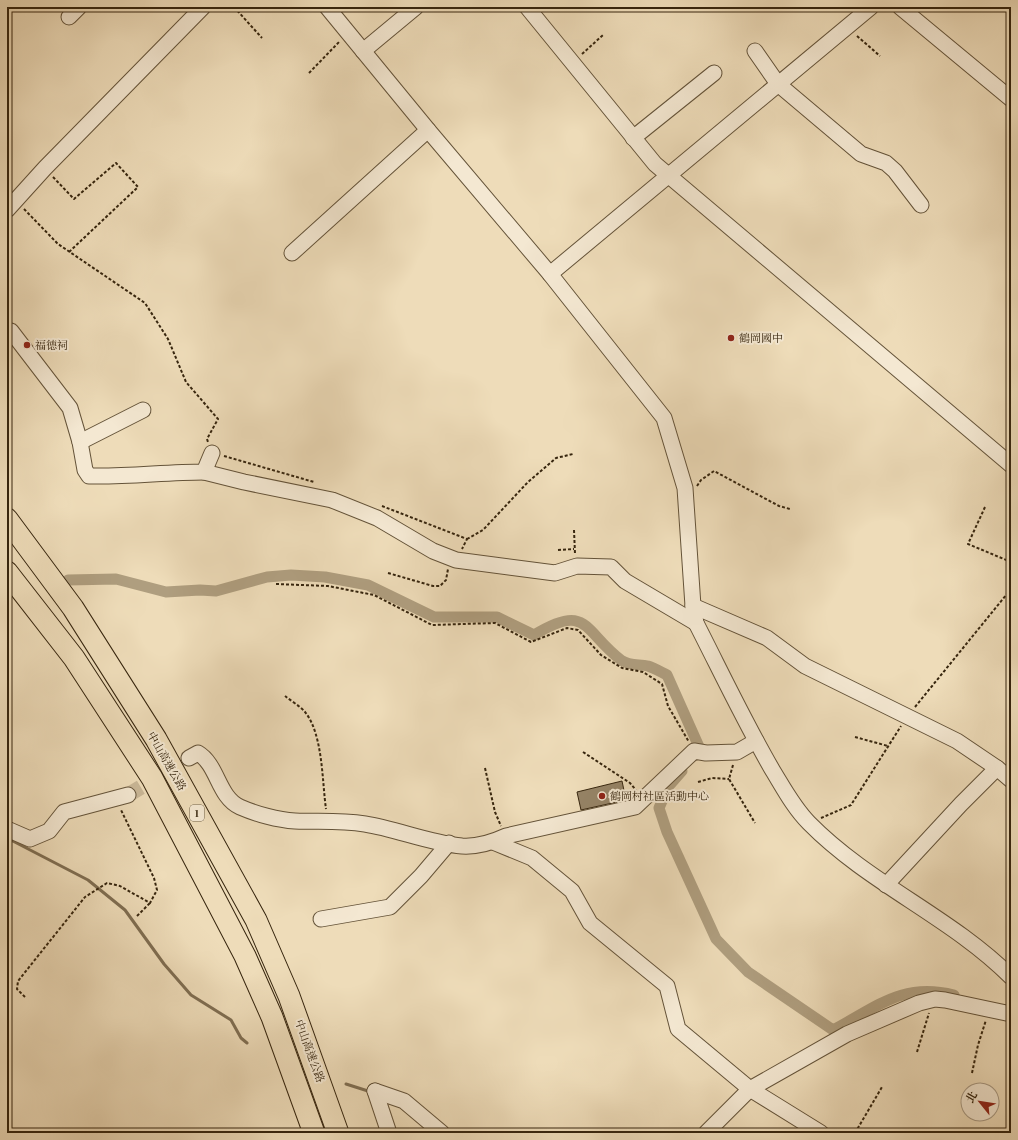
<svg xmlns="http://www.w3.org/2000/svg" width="1018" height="1140" viewBox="0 0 1018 1140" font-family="'Old Standard TT','Noto Serif TC',serif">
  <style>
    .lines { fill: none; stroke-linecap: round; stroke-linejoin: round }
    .stream { stroke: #7f6e52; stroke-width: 3 }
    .canal { stroke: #af9e7f; stroke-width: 11 }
    .building { fill: #968467; stroke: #36250e }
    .minor-tunnel { stroke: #c9b797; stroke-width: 15; stroke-dasharray: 15 8; stroke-linecap: butt }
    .minor-casing { stroke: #645339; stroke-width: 17 }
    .highway-casing { stroke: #36250e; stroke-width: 23 }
    .path { stroke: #36250e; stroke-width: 2; stroke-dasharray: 3 2; stroke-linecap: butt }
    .minor { stroke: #f4e8d2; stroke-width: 15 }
    .highway { stroke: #eedcb9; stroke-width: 21 }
    .poi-dot { fill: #8f2418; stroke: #f4e8d2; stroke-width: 1.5 }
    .labels { text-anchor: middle; stroke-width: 4; stroke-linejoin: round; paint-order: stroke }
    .shield { fill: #f4e8d2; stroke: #6f6049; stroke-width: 1 }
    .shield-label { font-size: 10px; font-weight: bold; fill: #36250e }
    .poi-label { font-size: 11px; fill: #36250e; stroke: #f4e8d2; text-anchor: start }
    .street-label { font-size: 11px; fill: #36250e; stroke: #f4e8d2 }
  </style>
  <rect width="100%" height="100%" fill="#eedcb9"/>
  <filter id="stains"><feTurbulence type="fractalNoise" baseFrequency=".005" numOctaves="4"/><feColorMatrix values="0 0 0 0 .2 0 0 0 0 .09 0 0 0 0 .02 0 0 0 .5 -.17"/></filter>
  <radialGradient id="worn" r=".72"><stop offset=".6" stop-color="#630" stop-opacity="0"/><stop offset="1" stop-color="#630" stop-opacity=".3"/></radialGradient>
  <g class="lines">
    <!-- stream -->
    <g class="stream">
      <polyline points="7,838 88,880 125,910 164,964 191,995 231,1020 241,1038 247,1043"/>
      <polyline points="346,1084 368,1091"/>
    </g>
    <!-- canal -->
    <g class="canal">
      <path d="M 68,580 L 116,579 L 166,592 L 200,590 L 216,591 L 267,577 L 291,575 L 325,577 L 368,585 L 434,617 L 497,617 L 534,635 C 588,602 583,631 621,660 C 629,666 639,664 648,666 C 654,668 661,672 667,675 L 700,749 L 694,756"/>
      <path d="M 682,771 L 668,787 L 659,808 L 667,832 L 716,939 L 748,972 L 833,1030 C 877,1007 902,982 954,995"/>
    </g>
  </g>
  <!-- building -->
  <polygon class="building" points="622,781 626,800 581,810 577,792"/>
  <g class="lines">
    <!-- minor-tunnel -->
    <polyline class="minor-tunnel" points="128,795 189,758"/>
    <defs>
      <g id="minor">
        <path d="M 327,7 L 428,130 L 550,274 L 664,418 L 685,488 L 693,606 L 696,623 C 721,672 745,723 773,771 C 784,789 794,808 809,823 C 869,884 951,917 1011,977"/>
        <polyline points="527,7 655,164 1011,465"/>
        <polyline points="900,7 1011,99"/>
        <polyline points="69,17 79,7"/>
        <polyline points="363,51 416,7"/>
        <polyline points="755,51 778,84 861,154 886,163 895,171 921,205"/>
        <polyline points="633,138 714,73"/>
        <polyline points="7,210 45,168 203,7"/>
        <polyline points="292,253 428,130"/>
        <polyline points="550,274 871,7"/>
        <path d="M 7,333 L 11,331 L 70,408 L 80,442 L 85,470 L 89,476 C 128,477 166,472 204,472 L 212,453"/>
        <polyline points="80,442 143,410"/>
        <polyline points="204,472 244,482 332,500 377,518 433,551 456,560 555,573 577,566 611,567 625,581 696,623"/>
        <polyline points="693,606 767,638 805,666 957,741 997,768 1011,780"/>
        <path d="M 189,758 L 198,753 C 218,765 218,797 240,807 C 256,814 278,820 295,821 C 319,822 340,820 365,824 C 397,829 429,843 462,846 C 477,847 493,842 506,836 L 635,807 L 694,751 L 706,753 L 737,752 L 756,741"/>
        <polyline points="7,829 30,839 49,831 64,812 128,795"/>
        <polyline points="493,842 532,858 572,891 590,923 667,986 678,1029 750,1089 821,1133"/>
        <polyline points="886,885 961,804 997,768"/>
        <polyline points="321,919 390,907 421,876 449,843"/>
        <polyline points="375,1091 404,1101 442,1133"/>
        <polyline points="375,1091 389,1133"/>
        <polyline points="706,1133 750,1089 847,1034 919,1003 935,999 945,1000 1011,1014"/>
      </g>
      <g id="highway">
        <polyline points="7,519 73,608 156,739 256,920 289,996 338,1133"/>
        <polyline points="7,572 74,658 152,778 245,956 272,1017 314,1133"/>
      </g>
    </defs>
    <!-- minor casing -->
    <use href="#minor" class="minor-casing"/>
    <!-- highway casing -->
    <use href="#highway" class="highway-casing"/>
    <!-- path -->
    <g class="path">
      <polyline points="234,7 262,38"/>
      <polyline points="857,36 880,56"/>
      <polyline points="582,54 603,35"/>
      <polyline points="309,73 340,41"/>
      <polyline points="53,177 74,199 116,163 138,187 69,252"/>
      <polyline points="24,209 58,244 145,303 168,339 186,382 218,419 207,439 208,442"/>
      <polyline points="224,456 314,482"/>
      <polyline points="697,486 701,480 714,471 779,506 790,509"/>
      <polyline points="382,506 467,539 462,549"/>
      <polyline points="985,507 968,544 1011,562"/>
      <polyline points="574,530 575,554"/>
      <polyline points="467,539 483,530 528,482 556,458 573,454"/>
      <polyline points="558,550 574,549"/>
      <polyline points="388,573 433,586 440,586 446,580 448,569"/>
      <polyline points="276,584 328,586 374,595 432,625 495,623 531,642 567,628 578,630 601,655 622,668 643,672 662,684 668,706 689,742"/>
      <path d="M 285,696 C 291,701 300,706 305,712 C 323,734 322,781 326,809"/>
      <polyline points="915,707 1011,589"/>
      <polyline points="855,737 888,746"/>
      <polyline points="583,752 630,783 636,790"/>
      <polyline points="733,765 729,779 755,823"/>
      <polyline points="485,768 495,812 501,826"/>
      <polyline points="698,782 712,778 729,779"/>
      <polyline points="821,818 851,805 901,726"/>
      <polyline points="137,916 150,903"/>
      <polyline points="25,997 17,989 18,981 85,897 107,883 120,886 150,903 157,890 154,878 121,810"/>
      <polyline points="917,1052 929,1013"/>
      <polyline points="972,1073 978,1045 986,1020"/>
      <polyline points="855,1133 882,1087"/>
    </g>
    <!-- minor -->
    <use href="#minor" class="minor"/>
    <!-- highway -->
    <use href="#highway" class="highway"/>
  </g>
  <!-- markers -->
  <g class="poi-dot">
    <circle cx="731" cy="338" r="4"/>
    <circle cx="27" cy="345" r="4"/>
    <circle cx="602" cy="796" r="4"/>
  </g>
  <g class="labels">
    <!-- shield labels -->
    <rect class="shield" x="190" y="805" width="14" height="16" rx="3"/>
    <g class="shield-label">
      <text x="197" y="817">1</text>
    </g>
    <!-- poi labels -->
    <g class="poi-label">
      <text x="739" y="342">鶴岡國中</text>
      <text x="35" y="349">福德祠</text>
      <text x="610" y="800">鶴岡村社區活動中心</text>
    </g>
    <!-- street labels -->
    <g class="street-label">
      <text transform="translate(167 761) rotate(60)" y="4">中山高速公路</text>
      <text transform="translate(310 1051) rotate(70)" y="4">中山高速公路</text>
    </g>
  </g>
  <!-- margin -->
  <rect width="1018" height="1140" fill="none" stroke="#eedcb9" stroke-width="24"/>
  <rect x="8" y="8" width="1002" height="1124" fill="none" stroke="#36250e" stroke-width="2"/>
  <rect x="12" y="12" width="994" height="1116" fill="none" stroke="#36250e"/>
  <!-- north arrow -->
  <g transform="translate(980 1102) rotate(300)"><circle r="19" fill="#f4e8d2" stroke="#a89a84"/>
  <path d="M0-3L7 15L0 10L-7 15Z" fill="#8f2418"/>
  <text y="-6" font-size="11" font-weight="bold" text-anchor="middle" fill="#36250e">北</text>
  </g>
  <rect width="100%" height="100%" filter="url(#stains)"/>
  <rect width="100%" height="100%" fill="url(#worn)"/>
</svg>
